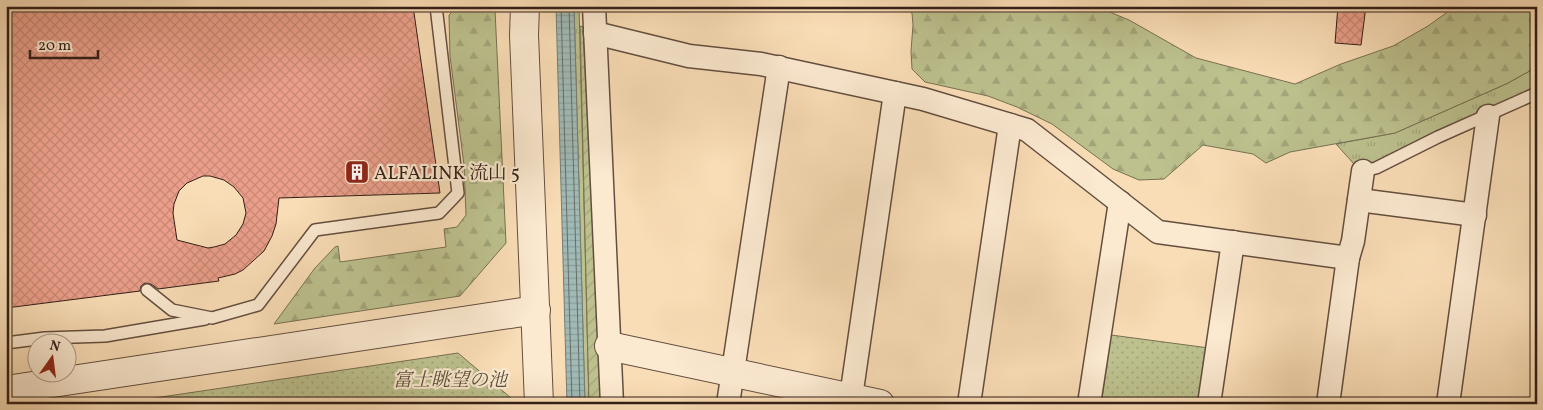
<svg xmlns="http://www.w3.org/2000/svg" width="1543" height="410" viewBox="0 0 1543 410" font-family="Vollkorn,'Noto Serif JP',serif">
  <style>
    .grass { fill: url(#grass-tufts); stroke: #787052 }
    .forest { fill: url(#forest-firs); stroke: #787052 }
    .park { fill: url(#park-dots); stroke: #787052 }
    .garden { fill: url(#garden-furrows); stroke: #787052 }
    .water { fill: url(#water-rules); stroke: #747c76 }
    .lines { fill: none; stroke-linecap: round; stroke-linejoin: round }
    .shore { stroke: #6a6c66; stroke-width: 1 }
    .building { fill: url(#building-cross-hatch); stroke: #331f17; fill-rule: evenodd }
    .service-casing { stroke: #644e3f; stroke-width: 14 }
    .minor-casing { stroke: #644e3f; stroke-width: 25 }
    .tertiary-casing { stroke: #644e3f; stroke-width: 30 }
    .service { stroke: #fbe9d0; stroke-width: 11 }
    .minor { stroke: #fbe9d0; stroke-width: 22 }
    .tertiary { stroke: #fbe9d0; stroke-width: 28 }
    .labels { text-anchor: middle; stroke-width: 4.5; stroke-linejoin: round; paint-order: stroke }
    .poi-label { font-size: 19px; fill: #331f17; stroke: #fbe9d0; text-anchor: start }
    .park-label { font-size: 19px; font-style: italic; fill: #5c503b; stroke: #fbe9d0 }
  </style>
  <defs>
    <pattern id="grass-tufts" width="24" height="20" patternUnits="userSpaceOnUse" patternTransform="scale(1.25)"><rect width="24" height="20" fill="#bcc18e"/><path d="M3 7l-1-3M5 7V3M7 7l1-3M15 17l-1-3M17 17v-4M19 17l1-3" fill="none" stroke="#a2a57a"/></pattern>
    <pattern id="forest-firs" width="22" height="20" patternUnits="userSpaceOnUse" patternTransform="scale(1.25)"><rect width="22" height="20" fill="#bcc18e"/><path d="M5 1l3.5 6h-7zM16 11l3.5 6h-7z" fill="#a2a57a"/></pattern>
    <pattern id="park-dots" width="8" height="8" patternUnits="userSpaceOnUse" patternTransform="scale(1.25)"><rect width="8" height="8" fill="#bcc18e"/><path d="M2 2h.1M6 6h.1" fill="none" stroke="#a2a57a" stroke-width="1.8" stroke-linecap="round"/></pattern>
    <pattern id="garden-furrows" width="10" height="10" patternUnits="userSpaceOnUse" patternTransform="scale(1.25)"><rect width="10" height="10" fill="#bcc18e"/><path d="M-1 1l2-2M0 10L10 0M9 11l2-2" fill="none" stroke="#a2a57a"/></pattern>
    <pattern id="water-rules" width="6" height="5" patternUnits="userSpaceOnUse" patternTransform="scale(1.25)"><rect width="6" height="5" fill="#a0bab6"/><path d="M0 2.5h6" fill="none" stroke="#8a9f9c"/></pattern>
    <pattern id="building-cross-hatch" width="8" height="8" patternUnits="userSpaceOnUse" patternTransform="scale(1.25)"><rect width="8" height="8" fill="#eb9f8a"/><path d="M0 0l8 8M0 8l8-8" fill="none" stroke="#ca8876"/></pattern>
  </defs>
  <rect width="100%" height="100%" fill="#f9ddb6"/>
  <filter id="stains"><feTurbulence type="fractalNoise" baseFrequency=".004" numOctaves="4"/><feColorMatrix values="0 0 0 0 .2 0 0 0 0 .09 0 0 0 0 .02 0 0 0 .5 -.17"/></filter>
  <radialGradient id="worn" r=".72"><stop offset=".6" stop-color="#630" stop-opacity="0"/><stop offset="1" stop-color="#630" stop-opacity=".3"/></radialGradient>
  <!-- grass -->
  <g class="grass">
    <polygon points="574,6 579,6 589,404 585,404"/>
    <polygon points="1537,67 1537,87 1531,91 1378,162 1354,168 1354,164 1336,144 1395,133 1506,84"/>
  </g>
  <!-- forest -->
  <g class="forest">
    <polygon points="899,6 1095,6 1129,20 1196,58 1295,84 1341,64 1393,46 1428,26 1456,6 1537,6 1537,67 1506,84 1395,133 1290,152 1266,163 1253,154 1203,145 1164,179 1139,180 1113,169 1052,124 1017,107 988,96 925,82 912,69 911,51 913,25 912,13"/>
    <polygon points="456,8 495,10 506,243 460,296 274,324 315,268 335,247 338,246 340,262 446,247 444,229 457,227 466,215 464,165 450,56 449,15"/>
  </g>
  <!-- park -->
  <g class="park">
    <polygon points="1111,335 1209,348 1200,404 1101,404"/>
    <polygon points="458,353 511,398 511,404 114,404"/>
  </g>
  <!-- garden -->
  <polygon class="garden" points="580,26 583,27 602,404 589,404"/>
  <!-- water -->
  <polygon class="water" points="556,6 574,6 585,404 567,404"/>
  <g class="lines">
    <!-- shore -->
    <g class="shore">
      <polyline points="561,6 572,404"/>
      <polyline points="569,6 580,404"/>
    </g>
  </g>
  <!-- building -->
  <g class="building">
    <path d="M 6,6 L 413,6 L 440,193 L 279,198 L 276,224 L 272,236 L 264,251 L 243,270 L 235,274 L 218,278 L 219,281 L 158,289 L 151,284 L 145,283 L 141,286 L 140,291 L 6,308 ZM 203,176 L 210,176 L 224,180 L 234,187 L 243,198 L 246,213 L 243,224 L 236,235 L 225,244 L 214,247 L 208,248 L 177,240 L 173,213 L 174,204 L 179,191 L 187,183 Z"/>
    <polygon points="1338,6 1366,6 1361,45 1335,43"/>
  </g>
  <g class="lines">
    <defs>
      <g id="service">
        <polyline points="1363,171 1376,168 1438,137 1537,93"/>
        <polyline points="147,290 172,310 212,318 258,305 315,230 439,213 458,193 436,6"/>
        <polyline points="6,343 45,338 105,336 205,319"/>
      </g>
      <g id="minor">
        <polyline points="594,6 612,404"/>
        <polyline points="595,33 689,56 761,64 923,99 1027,130 1158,232 1348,258"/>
        <polyline points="1359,200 1475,215"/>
        <polyline points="728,404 779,67"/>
        <polyline points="850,404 895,93"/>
        <polyline points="969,404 1010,125"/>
        <polyline points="1089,404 1120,202"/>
        <polyline points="1209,404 1233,242"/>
        <polyline points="1328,404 1348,258 1353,241 1363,171"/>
        <polyline points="1448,404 1488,116"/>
      </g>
      <g id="tertiary">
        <polyline points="525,6 524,35 539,404"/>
        <polyline points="609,346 880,404"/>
        <polyline points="6,390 536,310"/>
      </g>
    </defs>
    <!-- service casing -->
    <use href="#service" class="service-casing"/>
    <!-- minor casing -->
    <use href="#minor" class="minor-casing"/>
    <!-- tertiary casing -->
    <use href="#tertiary" class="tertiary-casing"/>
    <!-- service -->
    <use href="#service" class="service"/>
    <!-- minor -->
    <use href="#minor" class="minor"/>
    <!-- tertiary -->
    <use href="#tertiary" class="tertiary"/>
  </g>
  <!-- icons -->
  <defs>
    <symbol id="building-square" viewBox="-11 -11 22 22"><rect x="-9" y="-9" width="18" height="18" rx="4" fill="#8f2418" stroke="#fbe9d0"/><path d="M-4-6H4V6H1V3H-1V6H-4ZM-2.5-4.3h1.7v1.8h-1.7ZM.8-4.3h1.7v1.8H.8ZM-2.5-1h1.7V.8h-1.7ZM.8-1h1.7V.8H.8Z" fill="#fff"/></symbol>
  </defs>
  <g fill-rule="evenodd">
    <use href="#building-square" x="343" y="158" width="28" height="28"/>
  </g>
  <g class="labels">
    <!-- poi labels -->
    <g class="poi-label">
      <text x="374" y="179">ALFALINK 流山 5</text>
    </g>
    <!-- park labels -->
    <g class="park-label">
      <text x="450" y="386">富士眺望の池</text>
    </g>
  </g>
  <!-- margin -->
  <rect width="1543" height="410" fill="none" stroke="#f9ddb6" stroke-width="25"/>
  <rect x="8" y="8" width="1528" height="395" fill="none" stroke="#331f17" stroke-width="2.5"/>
  <rect x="12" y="12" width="1518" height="385" fill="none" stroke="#331f17"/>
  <!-- north arrow -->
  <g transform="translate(52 358) rotate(14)"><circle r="24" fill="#fbe9d0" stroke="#ab9886"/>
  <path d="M0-4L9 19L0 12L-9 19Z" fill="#8f2418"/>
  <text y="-8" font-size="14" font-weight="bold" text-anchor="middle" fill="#331f17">N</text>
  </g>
  <!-- scale -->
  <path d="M30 50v8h68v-8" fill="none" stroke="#331f17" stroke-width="2.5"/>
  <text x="38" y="50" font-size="15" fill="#331f17" stroke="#fbe9d0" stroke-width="4" paint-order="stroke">20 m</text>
  <rect width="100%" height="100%" filter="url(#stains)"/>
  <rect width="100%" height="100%" fill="url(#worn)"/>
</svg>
